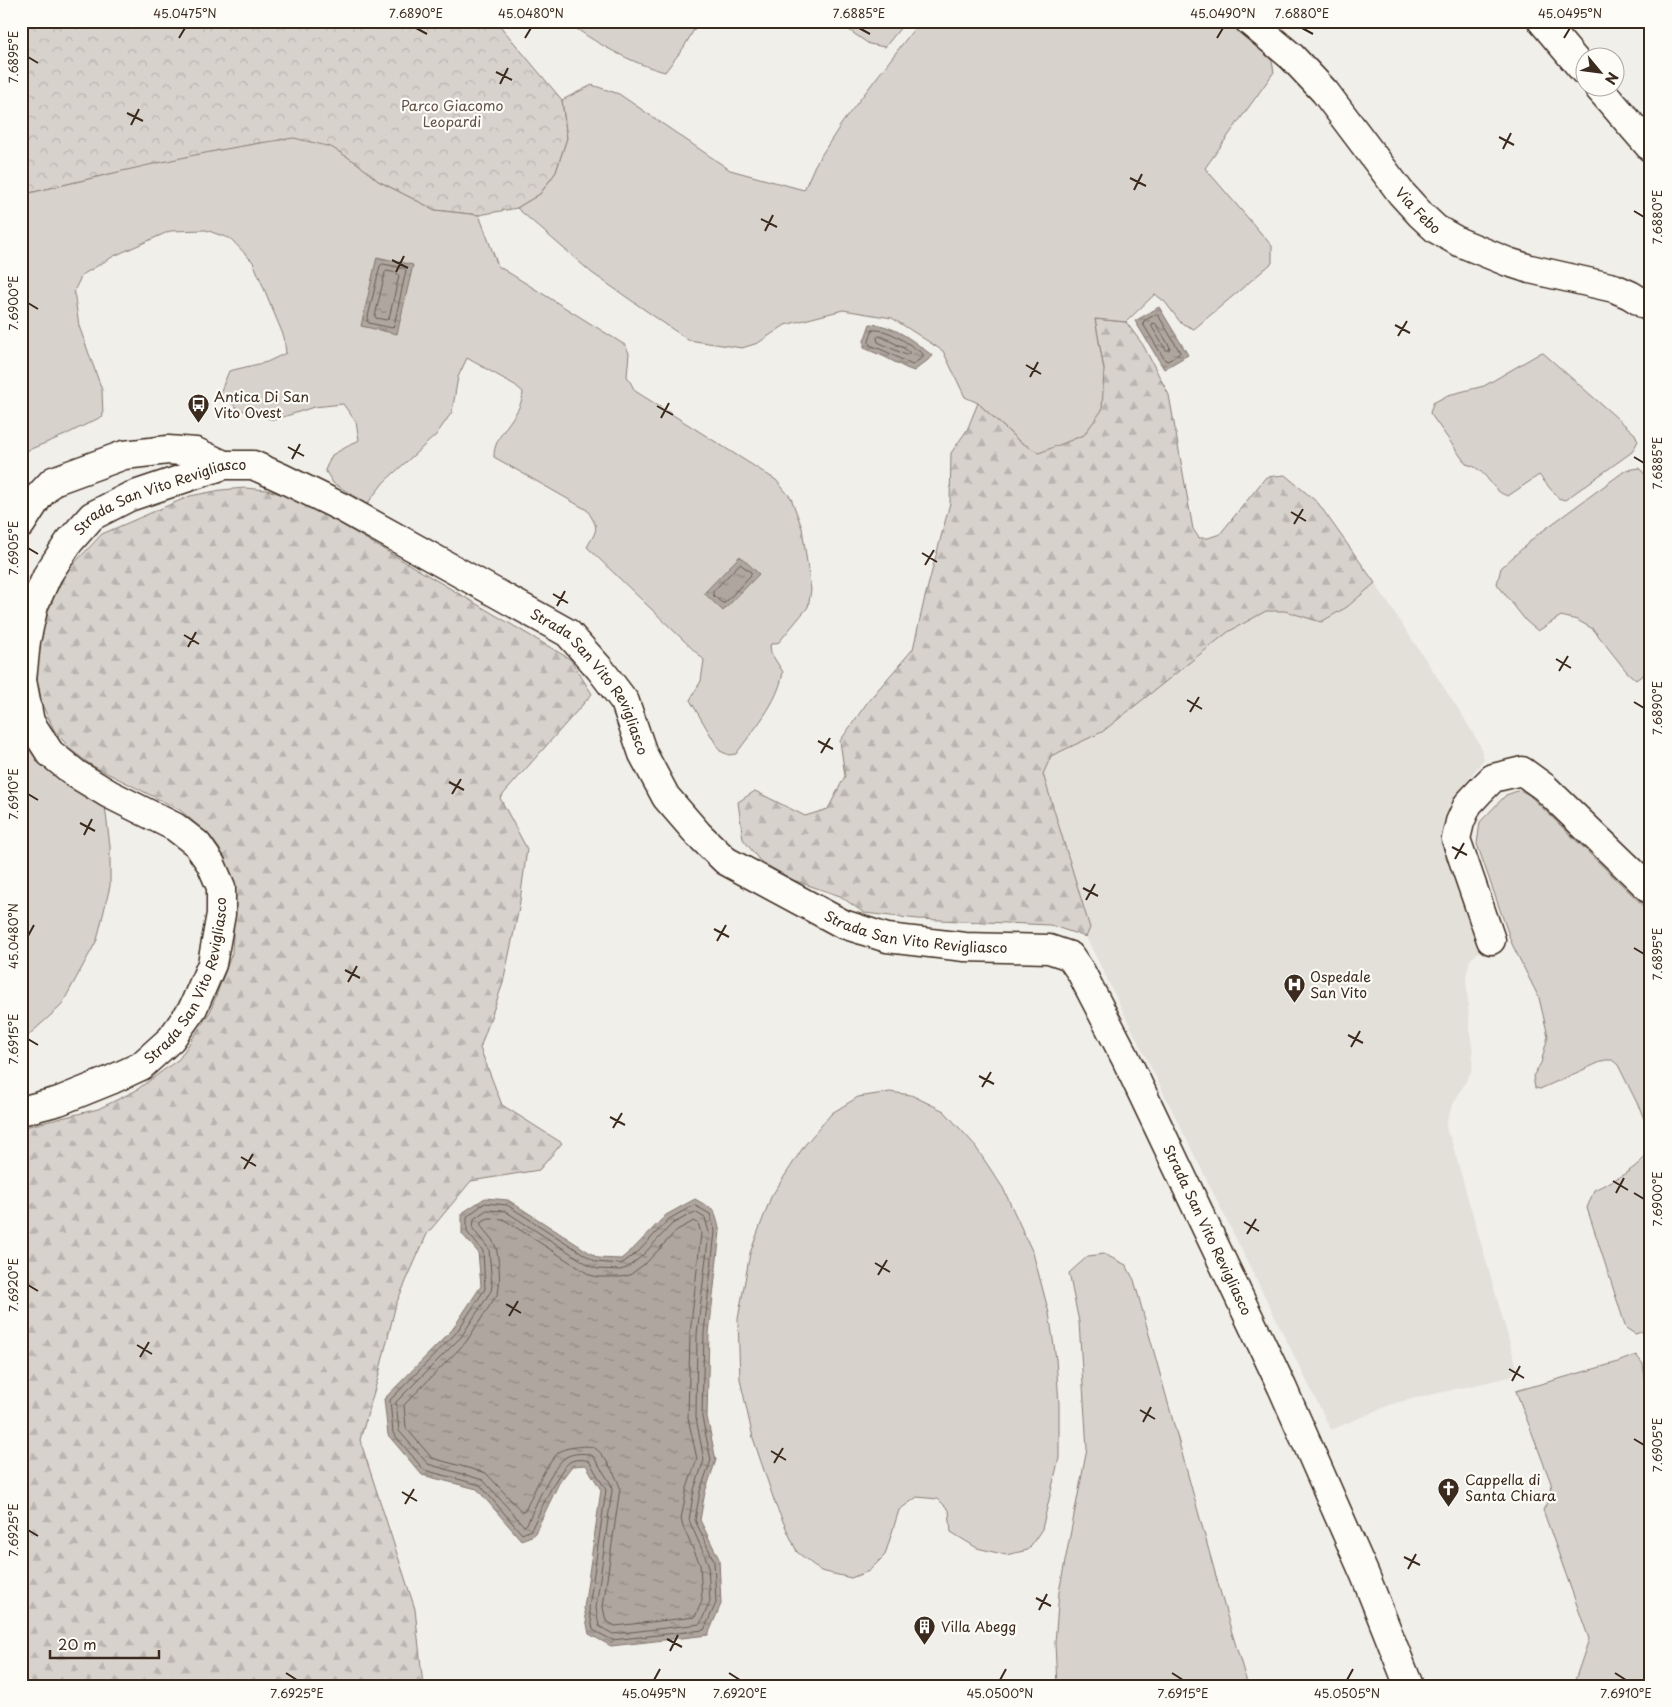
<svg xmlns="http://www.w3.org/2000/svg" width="1672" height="1707" viewBox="0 0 1672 1707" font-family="'Playpen Sans',sans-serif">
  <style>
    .built { fill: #e3e0da }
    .forest { fill: url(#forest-firs); stroke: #897e75 }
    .park { fill: url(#park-crowns); stroke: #897e75 }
    .garden { fill: #d7d2cc; stroke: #897e75 }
    .water { fill: url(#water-ripples); stroke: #80746b }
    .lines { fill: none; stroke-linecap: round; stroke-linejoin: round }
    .shore { stroke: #695c52; stroke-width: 1 }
    .street-casing { stroke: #3b2a1e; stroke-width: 31 }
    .secondary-casing { stroke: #3b2a1e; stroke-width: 31 }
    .street { stroke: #fdfcf7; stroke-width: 28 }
    .secondary { stroke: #fdfcf7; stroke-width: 28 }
    .ticks { fill: none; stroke: #3b2a1e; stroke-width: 2 }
    .labels { text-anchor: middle; stroke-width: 4.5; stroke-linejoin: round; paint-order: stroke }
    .park-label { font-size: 14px; fill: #62544a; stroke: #fdfcf7 }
    .street-label { font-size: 14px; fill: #3b2a1e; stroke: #fdfcf7 }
    .poi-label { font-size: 14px; fill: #3b2a1e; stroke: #fdfcf7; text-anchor: start }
    .neatline { fill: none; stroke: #3b2a1e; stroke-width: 2 }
    .ticks-label { font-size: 12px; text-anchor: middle; fill: #3b2a1e }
  </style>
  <defs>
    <pattern id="forest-firs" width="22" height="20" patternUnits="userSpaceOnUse" patternTransform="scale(1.25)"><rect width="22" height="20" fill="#d7d2cc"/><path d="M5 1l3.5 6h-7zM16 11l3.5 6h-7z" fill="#b9b4af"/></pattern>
    <pattern id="park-crowns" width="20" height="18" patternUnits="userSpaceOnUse" patternTransform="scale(1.25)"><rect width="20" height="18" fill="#d7d2cc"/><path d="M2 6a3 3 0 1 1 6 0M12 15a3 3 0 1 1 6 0" fill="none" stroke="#b9b4af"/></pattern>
    <pattern id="water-ripples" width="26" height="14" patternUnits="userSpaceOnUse" patternTransform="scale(1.25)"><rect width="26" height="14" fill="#aea69f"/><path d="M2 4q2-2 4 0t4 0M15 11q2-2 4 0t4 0" fill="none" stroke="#8f8781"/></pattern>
  </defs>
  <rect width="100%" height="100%" fill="#f1efea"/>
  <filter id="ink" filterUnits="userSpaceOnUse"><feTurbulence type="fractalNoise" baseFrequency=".02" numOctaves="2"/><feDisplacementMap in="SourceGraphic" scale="10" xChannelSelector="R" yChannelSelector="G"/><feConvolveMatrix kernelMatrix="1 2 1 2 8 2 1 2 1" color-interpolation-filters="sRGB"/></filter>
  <g filter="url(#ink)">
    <!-- built -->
    <polygon class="built" points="1375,583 1464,718 1480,745 1484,759 1449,805 1443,827 1445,844 1482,949 1470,960 1466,976 1470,1032 1473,1052 1472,1070 1453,1105 1446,1123 1447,1132 1451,1139 1517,1368 1510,1377 1395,1403 1331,1430 1086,937 1090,928 1043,774 1051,756 1067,747 1177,671 1228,632 1266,611 1285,611 1321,622 1347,607"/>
    <!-- forest -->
    <g class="forest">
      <polygon points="1095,319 1126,322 1143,345 1169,395 1193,529 1199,538 1208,538 1220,534 1266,477 1285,475 1318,503 1375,583 1347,607 1321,622 1285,611 1266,611 1228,632 1102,732 1051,756 1043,774 1090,928 1086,937 1050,925 918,919 864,913 840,896 793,880 760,861 743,839 738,802 755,791 805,816 828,809 845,776 840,741 869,700 913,649 924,601 950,503 951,453 967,430 978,403 1019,441 1104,370"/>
      <polygon points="245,488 267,490 298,499 570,659 592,694 500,798 527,849 519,908 503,983 480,1048 502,1105 562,1143 539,1170 471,1181 427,1234 396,1304 378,1378 360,1440 415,1609 423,1686 21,1686 21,1128 98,1109 135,1091 179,1059 210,1012 232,953 235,901 230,871 219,848 210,836 180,810 91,765 71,750 54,730 41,702 36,671 41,637 48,608 67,571 102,534 190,496 221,490"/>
    </g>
    <!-- park -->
    <polygon class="park" points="21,21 496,21 562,100 567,138 556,172 540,194 517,208 479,215 435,210 378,181 357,163 259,143 106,175 21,195"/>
    <!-- garden -->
    <g class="garden">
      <path d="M 566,21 L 699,21 L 684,47 L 665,72 C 633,64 593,42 566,21 Z"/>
      <polygon points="839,21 906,21 885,47 869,44 843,26"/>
      <polygon points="920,21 1226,21 1246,36 1272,61 1274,72 1205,168 1272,246 1272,263 1194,329 1181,323 1165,302 1155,294 1126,322 1095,319 1104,370 1102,410 1084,435 1039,453 1019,441 978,403 965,397 943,351 892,318 843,310 785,325 758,343 742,348 688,340 592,273 517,208 540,194 556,172 567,138 562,100 592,85 619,94 730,170 804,190 815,165 842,123"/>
      <path d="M 294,138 L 331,147 L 357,163 L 378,181 L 435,210 L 479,215 L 498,266 L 625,345 L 629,353 L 627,376 L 635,391 L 776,480 L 791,498 L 802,528 L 811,590 L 808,607 L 779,642 L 770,645 L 771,653 L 783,672 C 778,703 754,729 736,754 L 729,755 L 720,751 L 690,700 L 701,681 L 704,660 L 587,547 C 598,528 599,529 587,510 L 494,457 C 493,433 522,417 523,392 L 515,385 L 467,358 L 458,377 L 452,412 L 436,435 L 384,482 L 367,504 L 333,483 L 325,470 L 332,455 L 359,440 L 356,422 L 343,404 L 314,407 L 274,420 L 238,409 L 220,393 L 229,371 L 267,362 L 286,353 L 284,337 L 253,262 L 231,239 L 206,230 L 170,231 L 114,256 L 82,275 L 74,291 L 79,326 L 102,390 L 103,416 L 65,435 L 26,451 L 21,449 L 21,195 C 111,174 203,150 294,138 Z"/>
      <path d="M 1542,352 L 1635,434 L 1638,441 L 1632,452 L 1565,500 L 1558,498 L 1539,475 L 1508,496 C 1489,491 1489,469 1466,464 L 1430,413 L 1433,403 L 1448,395 L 1484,386 Z"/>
      <polygon points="1640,468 1651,483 1651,669 1636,680 1627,672 1593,629 1577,620 1561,616 1538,631 1526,621 1497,584 1501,568 1537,535 1626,470"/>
      <polygon points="21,729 105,806 110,846 110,886 97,940 61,1006 21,1042"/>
      <polygon points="1520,790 1529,795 1651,913 1651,1137 1640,1109 1618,1065 1612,1060 1605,1060 1540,1089 1535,1088 1533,1076 1541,1063 1548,1036 1539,998 1512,944 1477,844 1480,822 1506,795"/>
      <polygon points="890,1092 911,1095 944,1111 973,1143 1003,1188 1033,1253 1049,1313 1056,1359 1059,1404 1059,1458 1042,1529 1028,1550 1006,1555 977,1548 951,1532 949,1510 938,1499 917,1497 899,1510 885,1555 869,1571 851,1578 821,1571 797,1552 776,1506 753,1438 740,1379 738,1319 750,1253 771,1197 804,1146 832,1113 858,1097"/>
      <path d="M 1651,1143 L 1651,1329 L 1635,1334 L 1626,1328 L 1587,1208 L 1594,1190 C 1612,1181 1647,1166 1651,1143 Z"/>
      <polygon points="1104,1254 1126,1265 1134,1280 1227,1616 1248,1686 1057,1686 1055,1643 1059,1592 1087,1449 1079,1322 1069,1273 1088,1256"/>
      <polygon points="1636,1355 1643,1364 1651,1418 1651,1686 1573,1686 1589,1639 1543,1510 1552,1494 1551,1483 1516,1391 1615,1363"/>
    </g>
    <!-- water -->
    <g class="water">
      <polygon points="377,257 413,265 397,334 361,326"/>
      <polygon points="1159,307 1188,355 1164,369 1135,321"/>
      <path d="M 870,324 C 895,325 913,341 933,356 L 914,371 L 906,368 L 885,357 L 864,348 L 864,341 Z"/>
      <polygon points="740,556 759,574 723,611 704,593"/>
      <polygon points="485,1198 508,1200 598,1258 621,1259 634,1248 666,1215 695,1199 714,1210 720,1231 709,1334 707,1417 716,1460 705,1492 700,1520 719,1559 721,1604 708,1635 611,1646 589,1634 584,1608 601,1490 586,1465 572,1466 559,1483 534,1535 521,1540 477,1489 422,1475 388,1435 384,1399 452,1330 481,1286 478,1252 462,1234 462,1213"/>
    </g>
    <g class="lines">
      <!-- shore -->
      <g class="shore">
        <polygon points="383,264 404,268 406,270 394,326 392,328 369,323 367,321 380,266"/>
        <polygon points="387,271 397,273 399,276 389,318 386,320 376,318 375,316 385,273"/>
        <polygon points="1155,315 1158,315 1180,352 1179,354 1168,361 1165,360 1143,324 1144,321"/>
        <polygon points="1153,323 1156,324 1170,347 1169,350 1166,350 1152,327"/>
        <path d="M 873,330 C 889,328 910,345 923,354 L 923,357 L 912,365 L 887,352 L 870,345 L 869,342 Z"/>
        <polygon points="880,336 902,347 909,352 909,354 906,355 878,342 877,338"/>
        <polygon points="740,564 751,572 751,575 725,603 722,603 713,595 713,592"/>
        <path d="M 485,1203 L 507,1205 L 596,1262 L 620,1264 L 624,1262 L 638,1252 L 669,1219 L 694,1205 L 710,1214 L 715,1231 L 704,1333 L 702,1417 L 711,1460 L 700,1491 L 695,1520 L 714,1561 L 716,1603 L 704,1630 L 612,1640 L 593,1630 L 589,1608 L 606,1490 L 589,1461 C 584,1459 574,1459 570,1462 C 558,1469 538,1516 531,1530 L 522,1534 L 480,1485 L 424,1470 L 393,1433 L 390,1400 L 456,1333 L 485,1289 L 483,1251 L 467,1232 L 467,1217 Z"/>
        <path d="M 487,1210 L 505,1211 L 592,1267 L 598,1269 L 620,1270 L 627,1268 L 642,1256 L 672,1224 L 695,1212 L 705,1218 L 709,1232 L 697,1334 L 696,1418 L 704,1460 L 694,1490 L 689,1520 L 708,1563 L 710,1602 L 700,1624 L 613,1634 L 599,1626 L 596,1608 L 612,1490 L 611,1484 L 593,1456 C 586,1452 573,1453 566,1457 C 551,1467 535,1507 527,1524 L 524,1526 L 483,1480 L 428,1464 L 399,1431 L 396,1402 L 461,1337 L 491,1291 L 492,1286 L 489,1249 L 473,1229 L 474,1219 Z"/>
        <path d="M 489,1218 L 503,1219 L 590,1275 L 597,1277 L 621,1277 L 630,1275 L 647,1262 L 677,1230 L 694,1221 L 698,1223 L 701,1233 L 690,1334 L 688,1418 L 697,1459 L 687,1488 L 681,1519 L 683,1527 L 700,1564 L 702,1601 L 695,1617 L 615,1626 L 606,1621 L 603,1607 L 620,1488 C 618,1479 604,1454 596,1449 C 589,1445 583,1446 576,1447 C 570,1448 564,1448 558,1453 C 543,1469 534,1491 525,1511 L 522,1512 L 486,1473 L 432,1458 L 406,1428 L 404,1405 L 466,1342 L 498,1293 C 501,1283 499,1254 495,1245 C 492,1238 485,1232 481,1226 L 481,1222 Z"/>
      </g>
      <defs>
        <g id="street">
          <path id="s1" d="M 1249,21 L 1292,57 L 1325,92 L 1401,193 L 1421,215 L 1436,229 L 1459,242 L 1508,262 L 1530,269 L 1614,288 L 1630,295 L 1651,308"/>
          <polyline points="21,524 39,496 53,481 124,455 168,450 196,452 224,465"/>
          <polyline points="1491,940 1456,839 1460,822 1468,804 1481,790 1493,778 1522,771 1544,787 1651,890"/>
          <path id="s2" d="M 21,1111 L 59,1101 L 111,1080 L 141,1066 L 171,1039 L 193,1008 L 212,964 L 221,914 L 221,887 L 211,864 L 197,844 L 175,827 L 109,794 L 76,774 L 50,753 L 30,722 L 22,680 L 26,641 L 34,605 L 48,574 L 69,542 L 92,516 L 129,497 L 224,465 L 253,465 L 282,478 L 343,508 L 568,633 L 600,669 L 625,702 L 643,754 L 666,797 L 698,834 L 726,861 L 843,924 L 887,938 L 965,947 L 1049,949 L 1070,956 L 1081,972 L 1125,1057 L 1282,1387 L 1365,1575 L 1409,1686"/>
        </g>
        <g id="secondary">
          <polyline points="1542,21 1584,71"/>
          <polyline points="1599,88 1651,148"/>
        </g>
      </defs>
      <!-- street casing -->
      <use href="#street" class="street-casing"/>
      <!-- secondary casing -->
      <use href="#secondary" class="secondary-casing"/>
      <!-- street -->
      <use href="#street" class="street"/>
      <!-- secondary -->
      <use href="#secondary" class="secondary"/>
    </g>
  </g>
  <!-- ticks -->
  <path class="ticks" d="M 416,28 L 427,34M 859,28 L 870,34M 1302,28 L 1313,34M 179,38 L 185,28M 525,38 L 531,28M 1217,38 L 1223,28M 1564,38 L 1570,28M 28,57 L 38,63M 496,72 L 512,80M 500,84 L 508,68M 127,113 L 143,121M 131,125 L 139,109M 1499,137 L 1514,145M 1503,149 L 1511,133M 1130,178 L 1146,186M 1134,190 L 1142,174M 1634,211 L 1644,217M 761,219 L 777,227M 765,231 L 773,215M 392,260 L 408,268M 396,272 L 404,256M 28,303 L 38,309M 1395,325 L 1410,333M 1398,336 L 1407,321M 1026,365 L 1041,374M 1030,377 L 1038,362M 657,406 L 673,415M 661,418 L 669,403M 288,447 L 304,456M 1634,457 L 1644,463M 292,459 L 300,444M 1291,512 L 1306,521M 1294,524 L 1303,509M 28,548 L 38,554M 922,553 L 937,562M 925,565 L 934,550M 553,594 L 568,603M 557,606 L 565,591M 184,635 L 199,644M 188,647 L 196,632M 1556,659 L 1571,668M 1559,671 L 1568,656M 1187,700 L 1202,709M 1634,702 L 1644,708M 1190,712 L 1199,697M 818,741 L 833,749M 821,753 L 830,738M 449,782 L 464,790M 28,794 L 38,800M 452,794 L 461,779M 80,823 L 95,831M 84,835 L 92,819M 1452,847 L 1467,855M 1455,859 L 1464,843M 1083,888 L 1098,896M 1086,900 L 1095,884M 714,929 L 729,937M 28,936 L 34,925M 717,941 L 726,925M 1634,948 L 1644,954M 345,970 L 360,978M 348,982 L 357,966M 1348,1035 L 1363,1043M 28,1039 L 38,1045M 1351,1047 L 1360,1031M 979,1076 L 994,1084M 982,1087 L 991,1072M 610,1117 L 625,1125M 613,1128 L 622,1113M 241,1157 L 256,1166M 244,1169 L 253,1154M 1613,1181 L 1628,1190M 1616,1193 L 1624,1178M 1634,1193 L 1644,1199M 1244,1222 L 1259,1231M 1247,1234 L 1256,1219M 875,1263 L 890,1272M 878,1275 L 887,1260M 28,1285 L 38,1291M 506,1304 L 521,1313M 509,1316 L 518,1301M 137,1345 L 152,1354M 140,1357 L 149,1342M 1509,1369 L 1524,1378M 1512,1381 L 1520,1366M 1140,1410 L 1155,1419M 1143,1422 L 1151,1407M 1634,1439 L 1644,1445M 771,1451 L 786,1460M 774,1463 L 783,1448M 402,1492 L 417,1501M 405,1504 L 414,1489M 28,1530 L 38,1536M 1404,1557 L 1420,1565M 1408,1569 L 1416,1554M 1036,1598 L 1051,1606M 1039,1610 L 1047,1594M 667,1639 L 682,1647M 670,1651 L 678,1635M 286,1673 L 297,1680M 729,1673 L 740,1680M 1172,1673 L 1183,1680M 1615,1673 L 1626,1680M 654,1680 L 660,1669M 1000,1680 L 1006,1669M 1347,1680 L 1353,1669"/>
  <!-- icons -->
  <defs>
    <symbol id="bus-pin" viewBox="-11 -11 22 30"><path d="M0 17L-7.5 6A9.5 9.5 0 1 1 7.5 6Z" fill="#3b2a1e" stroke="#fdfcf7"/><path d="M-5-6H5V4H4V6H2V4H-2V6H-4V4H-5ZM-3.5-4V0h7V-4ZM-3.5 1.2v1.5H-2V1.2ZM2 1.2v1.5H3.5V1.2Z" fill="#fff"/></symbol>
    <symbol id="hospital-pin" viewBox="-11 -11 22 30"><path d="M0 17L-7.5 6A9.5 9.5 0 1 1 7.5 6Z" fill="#3b2a1e" stroke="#fdfcf7"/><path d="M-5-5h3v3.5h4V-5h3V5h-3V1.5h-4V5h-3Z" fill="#fff"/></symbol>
    <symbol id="church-pin" viewBox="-11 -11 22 30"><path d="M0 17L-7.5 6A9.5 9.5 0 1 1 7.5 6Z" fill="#3b2a1e" stroke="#fdfcf7"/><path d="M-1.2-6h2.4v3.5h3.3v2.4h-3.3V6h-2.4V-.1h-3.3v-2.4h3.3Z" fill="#fff"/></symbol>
    <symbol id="building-pin" viewBox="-11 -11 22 30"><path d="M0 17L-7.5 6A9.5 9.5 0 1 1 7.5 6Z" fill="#3b2a1e" stroke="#fdfcf7"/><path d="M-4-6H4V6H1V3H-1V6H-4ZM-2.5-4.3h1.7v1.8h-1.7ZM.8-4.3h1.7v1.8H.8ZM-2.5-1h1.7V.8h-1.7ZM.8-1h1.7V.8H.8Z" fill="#fff"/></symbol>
  </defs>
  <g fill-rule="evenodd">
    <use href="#bus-pin" x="186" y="392" width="25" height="34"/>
    <use href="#hospital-pin" x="1282" y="972" width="25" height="34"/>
    <use href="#church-pin" x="1436" y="1476" width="25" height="34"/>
    <use href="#building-pin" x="912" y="1614" width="25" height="34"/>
  </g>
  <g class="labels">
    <!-- park labels -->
    <g class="park-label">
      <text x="452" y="111">Parco Giacomo<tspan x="452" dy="16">Leopardi</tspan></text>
    </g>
    <!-- street labels -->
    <g class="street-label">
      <text dy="5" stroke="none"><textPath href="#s1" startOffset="255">Via Febo</textPath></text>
      <text dy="5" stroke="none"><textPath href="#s2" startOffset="889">Strada San Vito Revigliasco</textPath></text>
      <text dy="5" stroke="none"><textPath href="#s2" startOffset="1398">Strada San Vito Revigliasco</textPath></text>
      <text dy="5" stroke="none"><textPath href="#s2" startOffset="1834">Strada San Vito Revigliasco</textPath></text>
      <text dy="5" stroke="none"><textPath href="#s2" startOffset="229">Strada San Vito Revigliasco</textPath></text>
      <text dy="5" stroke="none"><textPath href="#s2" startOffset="2298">Strada San Vito Revigliasco</textPath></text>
    </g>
    <!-- poi labels -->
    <g class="poi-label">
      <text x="214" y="402">Antica Di San<tspan x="214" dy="16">Vito Ovest</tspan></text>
      <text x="1310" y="982">Ospedale<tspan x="1310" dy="16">San Vito</tspan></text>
      <text x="1465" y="1485">Cappella di<tspan x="1465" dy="16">Santa Chiara</tspan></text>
      <text x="941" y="1632">Villa Abegg</text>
    </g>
  </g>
  <!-- margin -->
  <rect width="1672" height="1707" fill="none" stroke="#fdfcf7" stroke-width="55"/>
  <!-- north arrow -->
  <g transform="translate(1600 72) rotate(119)"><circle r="24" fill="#fdfcf7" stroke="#afa8a0"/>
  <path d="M0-4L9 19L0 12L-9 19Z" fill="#3b2a1e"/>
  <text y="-8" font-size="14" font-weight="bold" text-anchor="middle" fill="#3b2a1e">N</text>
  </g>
  <!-- scale -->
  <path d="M50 1650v8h109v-8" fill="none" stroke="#3b2a1e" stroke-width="2.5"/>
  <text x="58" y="1650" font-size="15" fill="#3b2a1e" stroke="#fdfcf7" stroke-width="4" paint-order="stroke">20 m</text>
  <rect x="28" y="28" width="1616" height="1652" class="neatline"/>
  <g class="ticks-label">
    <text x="185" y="18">45.0475°N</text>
    <text x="416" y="18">7.6890°E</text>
    <text x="531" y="18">45.0480°N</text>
    <text x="859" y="18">7.6885°E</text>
    <text x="1223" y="18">45.0490°N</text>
    <text x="1302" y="18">7.6880°E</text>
    <text x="1570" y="18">45.0495°N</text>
    <text transform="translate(14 57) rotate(-90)" y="4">7.6895°E</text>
    <text transform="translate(1658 217) rotate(-90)" y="4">7.6880°E</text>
    <text transform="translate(14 303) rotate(-90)" y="4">7.6900°E</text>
    <text transform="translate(1658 463) rotate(-90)" y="4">7.6885°E</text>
    <text transform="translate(14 548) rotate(-90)" y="4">7.6905°E</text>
    <text transform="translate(1658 708) rotate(-90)" y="4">7.6890°E</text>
    <text transform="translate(14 794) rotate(-90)" y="4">7.6910°E</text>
    <text transform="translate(14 936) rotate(-90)" y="4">45.0480°N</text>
    <text transform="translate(1658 954) rotate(-90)" y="4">7.6895°E</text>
    <text transform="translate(14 1039) rotate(-90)" y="4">7.6915°E</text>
    <text transform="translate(1658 1199) rotate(-90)" y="4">7.6900°E</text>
    <text transform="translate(14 1285) rotate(-90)" y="4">7.6920°E</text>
    <text transform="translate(1658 1445) rotate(-90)" y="4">7.6905°E</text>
    <text transform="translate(14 1530) rotate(-90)" y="4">7.6925°E</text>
    <text x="297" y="1698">7.6925°E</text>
    <text x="654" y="1698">45.0495°N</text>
    <text x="740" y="1698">7.6920°E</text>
    <text x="1000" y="1698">45.0500°N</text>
    <text x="1183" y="1698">7.6915°E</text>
    <text x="1347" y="1698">45.0505°N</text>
    <text x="1626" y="1698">7.6910°E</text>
  </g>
</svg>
